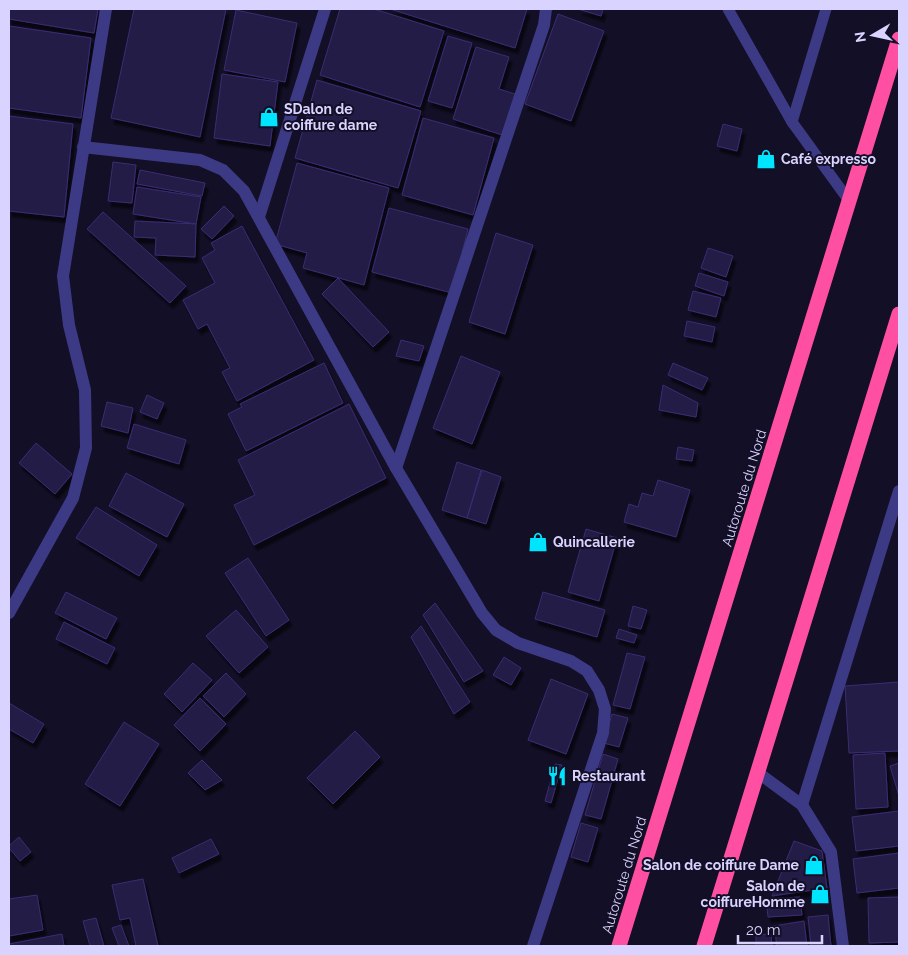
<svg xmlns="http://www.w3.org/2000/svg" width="908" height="955" viewBox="0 0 908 955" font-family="Raleway,sans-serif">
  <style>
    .building { fill: #241b47; stroke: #3b2d73; filter: url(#shadow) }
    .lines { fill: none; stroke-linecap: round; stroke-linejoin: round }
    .lane { stroke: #3d3a85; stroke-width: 11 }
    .street { stroke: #3d3a85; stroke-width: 12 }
    .highway { stroke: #ff4fa3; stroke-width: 15 }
    .labels { text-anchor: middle; stroke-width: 4; stroke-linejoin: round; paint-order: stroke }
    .poi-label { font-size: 14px; font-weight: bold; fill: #d9d4ff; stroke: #130f26; text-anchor: start }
    .street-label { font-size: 14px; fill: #d9d4ff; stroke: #130f26 }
  </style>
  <defs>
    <filter id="shadow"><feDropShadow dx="3" dy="5.5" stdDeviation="1" flood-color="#0009"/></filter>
  </defs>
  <rect width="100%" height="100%" fill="#130f26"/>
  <!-- building -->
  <g class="building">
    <polygon points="9,9 98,9 94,33 9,19"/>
    <polygon points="134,9 226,9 200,137 111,118"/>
    <polygon points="340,9 374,9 444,31 420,107 320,75"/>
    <polygon points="390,9 527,9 515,48"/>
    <polygon points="578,9 603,9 601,16"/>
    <polygon points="236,10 297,23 285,82 224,70"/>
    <polygon points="558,14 604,31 571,121 525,104"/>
    <polygon points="9,26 91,38 81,118 9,108"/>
    <polygon points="448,36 472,43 452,108 428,101"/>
    <polygon points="476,47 509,57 499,89 515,94 502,135 453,119"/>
    <polygon points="222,74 278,82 270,146 214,138"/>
    <polygon points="317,80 421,111 398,188 295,158"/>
    <polygon points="9,116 73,124 64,217 9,211"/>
    <polygon points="423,118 494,138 473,215 402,195"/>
    <polygon points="723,124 742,129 737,151 717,146"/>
    <polygon points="113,162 136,165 132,203 108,201"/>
    <polygon points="297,163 389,188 364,285 303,268 307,253 275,244"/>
    <polygon points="140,170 205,183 202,196 137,184"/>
    <polygon points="137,187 201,197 196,224 133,214"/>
    <polygon points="224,206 234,216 212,239 201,229"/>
    <polygon points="389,208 468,229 452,293 372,272"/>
    <polygon points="103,212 186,286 170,303 87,229"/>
    <polygon points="135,221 196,224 195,257 155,255 156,238 134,237"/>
    <polygon points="242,226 314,360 237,401 222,372 230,368 207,324 198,329 183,300 215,283 202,258 215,250 211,243"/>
    <polygon points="496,233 533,245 505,334 469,322"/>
    <polygon points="708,248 733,256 726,277 701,268"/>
    <polygon points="699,273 728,282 724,296 695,286"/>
    <polygon points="338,278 389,332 373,347 322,294"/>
    <polygon points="693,291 721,298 716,317 688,310"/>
    <polygon points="687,321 715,327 712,342 684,336"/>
    <polygon points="401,340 424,346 419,361 396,356"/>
    <polygon points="461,356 500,372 472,444 433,428"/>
    <polygon points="324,363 343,403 246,451 228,414 242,407 240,404"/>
    <polygon points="673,363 708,378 702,390 668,375"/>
    <polygon points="663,385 698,403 696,417 659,410"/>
    <polygon points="147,395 164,403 157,419 140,412"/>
    <polygon points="107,402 133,408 128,433 101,426"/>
    <polygon points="349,404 386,478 254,545 234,505 255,495 238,460"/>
    <polygon points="134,424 186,440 179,464 127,448"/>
    <polygon points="36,443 72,474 55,494 19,463"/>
    <polygon points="678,447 694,450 692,461 676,459"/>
    <polygon points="457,462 481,470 467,518 442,510"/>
    <polygon points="482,470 501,477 486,524 467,518"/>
    <polygon points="126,473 184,504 167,537 109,506"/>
    <polygon points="658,480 690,490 676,537 624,522 629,504 638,507 642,493 653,496"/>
    <polygon points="96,507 157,545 139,576 76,538"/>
    <polygon points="586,529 617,538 599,601 568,592"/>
    <polygon points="248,558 289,620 266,636 225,573"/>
    <polygon points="66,592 117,618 106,639 55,613"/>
    <polygon points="543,592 605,610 597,637 535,619"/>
    <polygon points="435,603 483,671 464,682 423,615"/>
    <polygon points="633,606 647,610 641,629 628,626"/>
    <polygon points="236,610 268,647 239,673 206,636"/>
    <polygon points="64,622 115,648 107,664 56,639"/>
    <polygon points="421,626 470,702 454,714 411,637"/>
    <polygon points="619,629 637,635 634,643 616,638"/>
    <polygon points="627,653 645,657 630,709 613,705"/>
    <polygon points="504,657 521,668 511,685 493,675"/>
    <polygon points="193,663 212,680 182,712 164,694"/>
    <polygon points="226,673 246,694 224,717 203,696"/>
    <polygon points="551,679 588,694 566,754 528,740"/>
    <polygon points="899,682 899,751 849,753 845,686"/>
    <polygon points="200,698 226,724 200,751 174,725"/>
    <polygon points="9,703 44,724 33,743 9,729"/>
    <polygon points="612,714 628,718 619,747 604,743"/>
    <polygon points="124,722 159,744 120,806 85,784"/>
    <polygon points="355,731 380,757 333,804 307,778"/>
    <polygon points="885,753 888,807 856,809 853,755"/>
    <polygon points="603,754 618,759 601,819 585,815"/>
    <polygon points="202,760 222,780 205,790 188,773"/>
    <polygon points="899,763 899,796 890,766"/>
    <polygon points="555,764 562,765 551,803 545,801"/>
    <polygon points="899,811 899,846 856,851 852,817"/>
    <polygon points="581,823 598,828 588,862 571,857"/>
    <polygon points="19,837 31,852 20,861 9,848 9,846"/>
    <polygon points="211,839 219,854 179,873 172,858"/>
    <polygon points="794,841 822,851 827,888 772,896"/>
    <polygon points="899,853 899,888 857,893 853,859"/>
    <polygon points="143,879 158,946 136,946 130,918 120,920 112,885"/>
    <polygon points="37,895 43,930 9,936 9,899"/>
    <polygon points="800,897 802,915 768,917 766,899"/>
    <polygon points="899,897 899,942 869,943 868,898"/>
    <polygon points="828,915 831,946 811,946 808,917"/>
    <polygon points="96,918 104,946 90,946 83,921"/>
    <polygon points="804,921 807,946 777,946 774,926"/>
    <polygon points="121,925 129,946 119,946 112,928"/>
    <polygon points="62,934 64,946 9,946 9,944"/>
    <polygon points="771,934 772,946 756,946 756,935"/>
  </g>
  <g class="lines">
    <!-- lane -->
    <g class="lane">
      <polyline points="728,9 792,122 850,202"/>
      <polyline points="792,122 826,9"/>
    </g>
    <!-- street -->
    <g class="street">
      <polyline points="83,147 200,160 223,170 244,191 396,468 482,613 496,630 518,643 571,661 587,671 599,690 605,709 603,733 533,946"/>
      <polyline points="259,217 325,9"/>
      <polyline points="396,468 544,25 546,9"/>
      <polyline points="9,613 73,498 86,448 85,390 69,325 63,276 106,9"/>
      <polyline points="757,772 802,805 831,852 843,946"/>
      <polyline points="802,805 899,491"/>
    </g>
    <!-- highway -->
    <g class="highway">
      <polyline points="619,946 899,39"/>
      <polyline points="704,946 899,314"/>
    </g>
  </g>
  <!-- icons -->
  <defs>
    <symbol id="shop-bare" viewBox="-9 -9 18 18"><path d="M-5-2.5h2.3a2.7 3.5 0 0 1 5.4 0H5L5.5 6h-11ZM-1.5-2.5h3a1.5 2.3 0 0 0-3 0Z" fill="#00e5ff" stroke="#130f26" stroke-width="2.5" paint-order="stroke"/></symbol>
    <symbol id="restaurant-bare" viewBox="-9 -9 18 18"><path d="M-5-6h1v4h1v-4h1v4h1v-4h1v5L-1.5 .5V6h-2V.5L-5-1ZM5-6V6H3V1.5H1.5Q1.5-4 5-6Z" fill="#00e5ff" stroke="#130f26" stroke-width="2.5" paint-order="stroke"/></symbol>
  </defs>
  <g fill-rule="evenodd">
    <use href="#shop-bare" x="255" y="103" width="28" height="28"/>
    <use href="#shop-bare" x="752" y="145" width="28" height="28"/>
    <use href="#shop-bare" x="524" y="528" width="28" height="28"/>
    <use href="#restaurant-bare" x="543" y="762" width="28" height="28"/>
    <use href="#shop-bare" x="800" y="851" width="28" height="28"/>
    <use href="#shop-bare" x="806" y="880" width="28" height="28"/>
  </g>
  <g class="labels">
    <!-- poi labels -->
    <g class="poi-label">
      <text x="284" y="114">SDalon de<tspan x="284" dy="16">coiffure dame</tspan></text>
      <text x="781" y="164">Café expresso</text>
      <text x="553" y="547">Quincallerie</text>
      <text x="572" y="781">Restaurant</text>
      <text x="799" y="870" text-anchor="end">Salon de coiffure Dame</text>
      <text x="805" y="891" text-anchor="end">Salon de<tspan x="805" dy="16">coiffureHomme</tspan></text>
    </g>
    <!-- street labels -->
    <g class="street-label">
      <text transform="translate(744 488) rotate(-73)" y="5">Autoroute du Nord</text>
      <text transform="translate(624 875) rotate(-73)" y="5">Autoroute du Nord</text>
    </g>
  </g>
  <!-- border -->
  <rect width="908" height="955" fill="none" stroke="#d9d4ff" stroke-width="20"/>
  <!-- north arrow -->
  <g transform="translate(873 35) rotate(261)" stroke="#130f26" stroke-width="4" paint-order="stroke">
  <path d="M0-4L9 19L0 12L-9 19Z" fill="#d9d4ff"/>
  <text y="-8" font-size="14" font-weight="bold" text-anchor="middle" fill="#d9d4ff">N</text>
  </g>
  <!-- scale -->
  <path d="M738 935v8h84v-8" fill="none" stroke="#d9d4ff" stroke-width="2.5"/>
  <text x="746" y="935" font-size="15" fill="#d9d4ff" stroke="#130f26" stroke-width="4" paint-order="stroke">20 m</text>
</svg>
